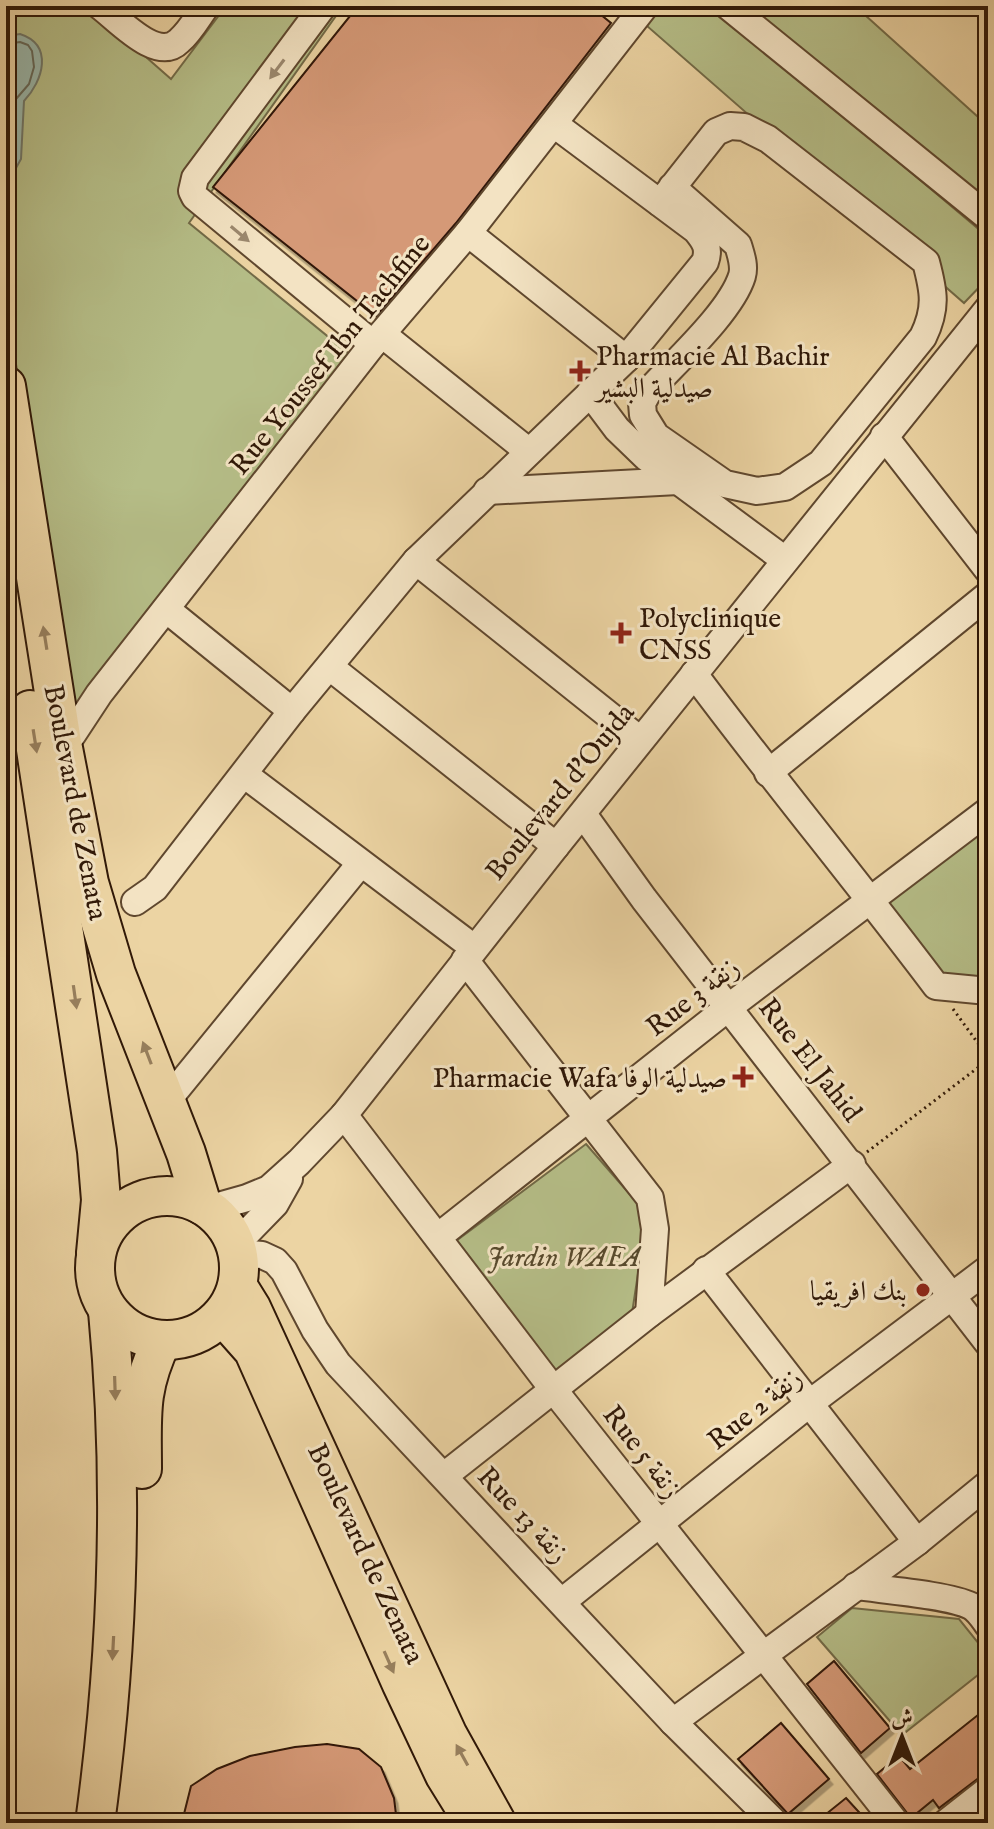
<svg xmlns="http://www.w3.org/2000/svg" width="994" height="1829" viewBox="0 0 994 1829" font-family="'IM FELL English',Amiri,serif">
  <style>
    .green { fill: #b5bd87; stroke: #726a47; stroke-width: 2 }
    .water { fill: #99b7ab; stroke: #6f7769; stroke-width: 2 }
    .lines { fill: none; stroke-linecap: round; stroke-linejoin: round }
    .shore { stroke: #646859; stroke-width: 2 }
    .building { fill: #d59977; stroke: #301807; stroke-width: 2; filter: url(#shadow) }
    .minor-casing { stroke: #5f472e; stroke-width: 30 }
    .major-casing { stroke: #301807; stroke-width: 36 }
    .highway-casing { stroke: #301807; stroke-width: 42 }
    .path { stroke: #301807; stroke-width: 3; stroke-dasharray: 2 4; stroke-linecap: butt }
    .minor { stroke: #f3e3c3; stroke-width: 26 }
    .major { stroke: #ecd4a3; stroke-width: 32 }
    .highway { stroke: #ecd4a3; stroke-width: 38 }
    .oneway { fill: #9b886e }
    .oneway2 { fill: #977f5d }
    .poi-dot { fill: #8f2418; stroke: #f3e3c3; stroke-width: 3 }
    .labels { text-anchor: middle; stroke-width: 6; stroke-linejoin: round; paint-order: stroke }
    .street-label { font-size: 28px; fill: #301807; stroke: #f3e3c3 }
    .poi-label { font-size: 28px; fill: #301807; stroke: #f3e3c3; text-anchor: start }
    .park-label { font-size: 28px; font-style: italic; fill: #584a2d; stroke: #f3e3c3 }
  </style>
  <defs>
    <filter id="shadow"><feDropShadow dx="3.5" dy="5.5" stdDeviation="0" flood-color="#0004"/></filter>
  </defs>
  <rect width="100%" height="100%" fill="#ecd4a3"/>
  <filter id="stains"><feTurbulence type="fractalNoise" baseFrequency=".0025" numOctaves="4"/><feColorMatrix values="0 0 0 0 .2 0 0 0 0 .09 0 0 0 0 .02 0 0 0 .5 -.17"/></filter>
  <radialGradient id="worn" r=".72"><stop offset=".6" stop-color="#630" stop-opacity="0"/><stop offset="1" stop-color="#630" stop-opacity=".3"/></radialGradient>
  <!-- green -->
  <g class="green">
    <polygon points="6,6 88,6 171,79 226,6 343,6 189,223 359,362 71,723 6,299"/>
    <polygon points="650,6 713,6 988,237 988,278 964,303 639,19"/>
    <polygon points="739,6 855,6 988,126 988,213"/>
    <polygon points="988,811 988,999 934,996 871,899"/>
    <polygon points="586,1144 647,1214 631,1320 561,1377 456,1241"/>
    <polygon points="852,1608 959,1619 988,1655 988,1667 902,1735 817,1637"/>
  </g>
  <!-- water -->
  <path class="water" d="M 20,34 C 54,45 43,81 24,101 L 21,159 L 16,168 L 6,168 C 6,151 10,106 6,94 L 6,36 Z"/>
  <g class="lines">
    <!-- shore -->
    <polyline class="shore" points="6,44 20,42 28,45 32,51 34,67 29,84 16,99 13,157 6,160"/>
  </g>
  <!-- building -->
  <g class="building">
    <polygon points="358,6 590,6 611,23 456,223 376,316 213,187"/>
    <polygon points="834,1661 890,1728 861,1753 807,1684"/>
    <polygon points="988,1707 988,1771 939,1808 933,1800 911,1818 877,1774 899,1756 910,1769"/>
    <polygon points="781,1723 829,1779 788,1814 738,1759"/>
    <polygon points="327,1744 359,1749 381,1767 394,1798 397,1823 186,1823 184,1814 191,1786 217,1769 250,1756 295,1747"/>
    <polygon points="846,1798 869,1823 815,1823"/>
  </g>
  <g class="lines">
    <defs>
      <g id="minor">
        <path d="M 100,6 C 119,20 157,63 179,41 C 190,32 198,17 206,6"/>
        <polyline points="323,6 195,178 192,191 195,197 373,344"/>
        <polyline points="728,6 988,217"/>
        <path d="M 660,203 L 716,132 L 730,126 L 744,127 L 768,139 L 926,262 C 934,292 937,308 923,337 L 821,463 L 785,487 L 757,491 L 725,484 L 656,436 L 643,415 L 642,403 L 648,392 C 674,363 731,312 742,276 C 745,266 741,255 738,245 L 672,187"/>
        <polyline points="468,233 626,359"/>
        <polyline points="382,334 528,451"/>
        <polyline points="590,393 617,429 646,457 785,560"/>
        <polyline points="884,436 988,570"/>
        <polyline points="487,491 678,481"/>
        <polyline points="416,561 640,740"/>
        <polyline points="166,609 292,711"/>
        <polyline points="330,667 556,846"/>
        <path d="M 694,674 C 773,780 857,881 936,986 L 988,991"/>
        <polyline points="62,743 72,735 99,694 373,344 468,233 645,6"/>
        <polyline points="768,773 988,595"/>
        <polyline points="245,775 474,948"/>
        <polyline points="583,814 644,899 988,1343"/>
        <path d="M 135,902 L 155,888 L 292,711 L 416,561 L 626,359 L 705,262 C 710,248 705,241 696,230 L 554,124"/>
        <polyline points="465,960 650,1198 655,1229 649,1314"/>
        <polyline points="166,1102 360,864"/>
        <polyline points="344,1115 553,1389 896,1823"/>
        <polyline points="208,1209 247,1198 269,1189 299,1162 344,1115 556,846 988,309"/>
        <polyline points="439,1236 729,1007 988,811"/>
        <polyline points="235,1245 275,1204 289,1179"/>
        <polyline points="238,1253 262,1255 275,1261 284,1271 315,1330 338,1364 673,1722 775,1823"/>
        <polyline points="706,1270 917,1542"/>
        <polyline points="444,1476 649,1314 852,1164"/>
        <path d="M 856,1586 C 884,1590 949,1595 971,1606 C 979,1611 983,1618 988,1625"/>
        <polyline points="563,1601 810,1403 988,1269"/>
        <polyline points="673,1722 917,1542 988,1484"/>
        <polyline points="946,1823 988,1790"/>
      </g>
      <g id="major">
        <polyline points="238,1281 254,1307 450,1733 500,1823"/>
        <polyline points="220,1317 251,1352 399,1685 442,1776 471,1823"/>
      </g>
      <g id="highway">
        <polyline points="6,386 62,743 89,883 116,974 186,1153 202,1205"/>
        <polyline points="30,710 97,1151 101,1200 96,1253"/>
        <circle cx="167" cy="1268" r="72"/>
        <path d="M 142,1469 C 142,1415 138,1390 162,1340"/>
        <path d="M 95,1823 C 118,1654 124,1480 108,1311"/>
      </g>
    </defs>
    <!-- minor casing -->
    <use href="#minor" class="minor-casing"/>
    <!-- major casing -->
    <use href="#major" class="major-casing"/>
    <!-- highway casing -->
    <use href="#highway" class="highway-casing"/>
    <!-- path -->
    <g class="path">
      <polyline points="953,1009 988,1057"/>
      <polyline points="867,1152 988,1060"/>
    </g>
    <!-- minor -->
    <use href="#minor" class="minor"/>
    <!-- major -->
    <use href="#major" class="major"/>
    <!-- highway -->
    <use href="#highway" class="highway"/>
  </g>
  <!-- one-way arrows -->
  <defs><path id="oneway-solid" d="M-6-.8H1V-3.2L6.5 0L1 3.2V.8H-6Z" transform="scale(2)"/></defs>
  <g class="oneway">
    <use href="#oneway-solid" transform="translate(277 69) rotate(127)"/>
    <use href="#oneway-solid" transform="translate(240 234) rotate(40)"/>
  </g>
  <g class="oneway2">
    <use href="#oneway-solid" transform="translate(45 638) rotate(-99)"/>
    <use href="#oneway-solid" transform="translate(35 741) rotate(81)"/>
    <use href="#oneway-solid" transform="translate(75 997) rotate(82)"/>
    <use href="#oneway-solid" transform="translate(147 1053) rotate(-111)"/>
    <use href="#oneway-solid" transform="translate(115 1388) rotate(88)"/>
    <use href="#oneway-solid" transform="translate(113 1648) rotate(93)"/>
    <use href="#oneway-solid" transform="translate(389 1662) rotate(66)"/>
    <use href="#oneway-solid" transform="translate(462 1755) rotate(-119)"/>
  </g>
  <!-- markers -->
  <g class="poi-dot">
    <path d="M576 359h8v8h8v8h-8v8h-8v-8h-8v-8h8z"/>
    <path d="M617 621h8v8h8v8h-8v8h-8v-8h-8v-8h8z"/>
    <path d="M739 1065h8v8h8v8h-8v8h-8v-8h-8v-8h8z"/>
    <circle cx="923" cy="1290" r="8"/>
  </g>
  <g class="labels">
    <!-- street labels -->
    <g class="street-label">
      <text transform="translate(329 354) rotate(-51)" y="10">Rue Youssef Ibn Tachfine</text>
      <text transform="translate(559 791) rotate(-51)" y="10">Boulevard d'Oujda</text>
      <text transform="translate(77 802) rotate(79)" y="10">Boulevard de Zenata</text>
      <text transform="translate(692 996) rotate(-38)" y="10">Rue 3 زنقة</text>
      <text transform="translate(811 1059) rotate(52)" y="10">Rue El Jahid</text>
      <text transform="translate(754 1408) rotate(-39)" y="10">Rue 2 زنقة</text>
      <text transform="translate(643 1451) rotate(52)" y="10">Rue 5 زنقة</text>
      <text transform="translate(524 1514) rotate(47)" y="10">Rue 13 زنقة</text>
      <text transform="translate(367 1553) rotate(65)" y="10">Boulevard de Zenata</text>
    </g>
    <!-- poi labels -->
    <g class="poi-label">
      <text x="596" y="365">Pharmacie Al Bachir<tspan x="596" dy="32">صيدلية البشير</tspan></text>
      <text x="639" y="627">Polyclinique<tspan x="639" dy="32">CNSS</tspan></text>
      <text x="727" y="1087" text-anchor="end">Pharmacie Wafa صيدلية الوفا</text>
      <text x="907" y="1300" text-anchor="end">بنك افريقيا</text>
    </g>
    <!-- park labels -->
    <g class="park-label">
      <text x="564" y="1266">Jardin WAFA</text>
    </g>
  </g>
  <!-- margin -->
  <rect width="994" height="1829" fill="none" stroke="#ecd4a3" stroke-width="32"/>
  <rect x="8" y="8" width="978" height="1813" fill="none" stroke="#301807" stroke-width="4"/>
  <rect x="16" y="16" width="962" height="1797" fill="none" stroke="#301807" stroke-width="2"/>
  <!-- north arrow -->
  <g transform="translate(902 1737)" stroke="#f3e3c3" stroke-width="6" paint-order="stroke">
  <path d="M0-6L14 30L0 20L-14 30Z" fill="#301807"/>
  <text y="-12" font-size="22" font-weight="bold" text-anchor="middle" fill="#301807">ش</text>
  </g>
  <rect width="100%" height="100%" filter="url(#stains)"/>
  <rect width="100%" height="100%" fill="url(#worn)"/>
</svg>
